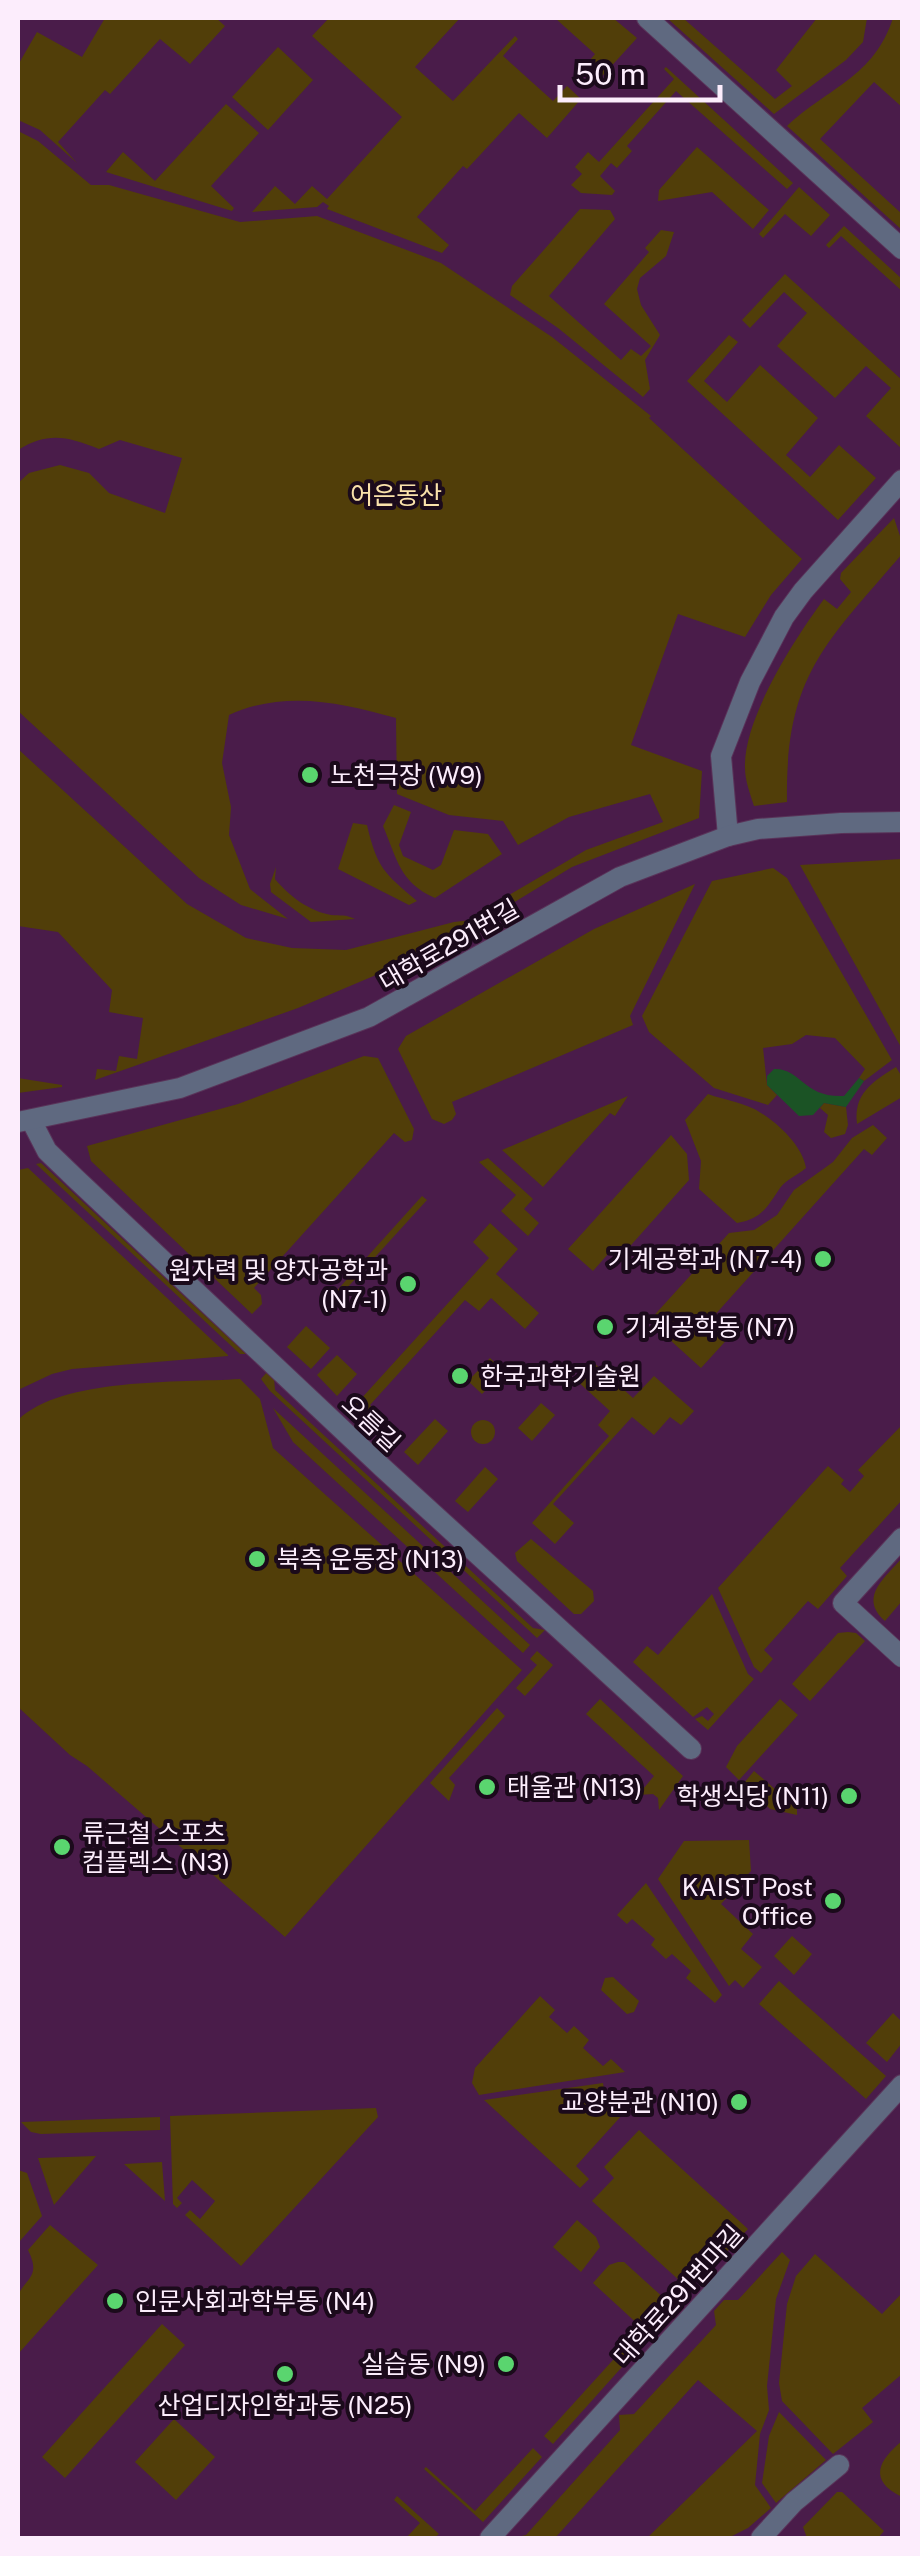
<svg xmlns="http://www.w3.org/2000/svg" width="920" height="2556" viewBox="0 0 920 2556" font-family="'Public Sans','Noto Sans KR',sans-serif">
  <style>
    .built { fill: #4a1c4a }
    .green { fill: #513e09 }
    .water { fill: #1b5325 }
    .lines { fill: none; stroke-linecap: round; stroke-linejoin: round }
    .minor-casing { stroke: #593459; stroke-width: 22 }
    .minor { stroke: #5f6980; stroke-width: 20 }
    .poi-dot { fill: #5ad56f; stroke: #1b0a1b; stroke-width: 4 }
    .labels { text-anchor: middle; stroke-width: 8; stroke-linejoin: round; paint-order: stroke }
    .park-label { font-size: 25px; fill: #fae2ab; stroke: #1b0a1b }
    .poi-label { font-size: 25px; fill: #fcedfc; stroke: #1b0a1b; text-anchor: start }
    .street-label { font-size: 25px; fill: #fcedfc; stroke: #1b0a1b }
  </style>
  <rect width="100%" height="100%" fill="#3e163f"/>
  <!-- built -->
  <rect class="built" x="18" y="18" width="884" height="2520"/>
  <!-- green -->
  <g class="green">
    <polygon points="105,18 216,18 225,26 190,64 160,39 110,94 105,90 58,142 77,163 40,130 18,120 18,65 37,32 82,57"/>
    <polygon points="329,18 460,18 415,67 453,101 515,36 518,39 503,56 553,101 567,86 581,99 547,138 519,113 467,169 463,166 417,217 449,245 442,253 327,209 329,206 323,202 317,207 252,212 275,186 295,204 312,186 327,199 402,117 312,36"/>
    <polygon points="555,18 613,18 637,38 595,84 581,71 595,54"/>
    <polygon points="667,18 683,18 775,99 792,86 776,70 817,18 867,18 863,42 846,60 774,114"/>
    <path d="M 893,18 L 902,18 L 902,107 L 874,82 L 820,139 L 902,214 L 902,230 L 787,126 C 829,87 874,77 893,18 Z"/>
    <polygon points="278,47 313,80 268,130 232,97"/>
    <polygon points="666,67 793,183 787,189 676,91 627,146 632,151 617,168 611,163 600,176 615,191 612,195 581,193 571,185 582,174 575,167 588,152 599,162 674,79 664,69"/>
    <polygon points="226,104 259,133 211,186 234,208 232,211 106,172 123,152 155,181"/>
    <path d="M 18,131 L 38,141 L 91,185 L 109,185 L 240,222 L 317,216 L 441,263 L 552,337 L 651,416 L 649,418 L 802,559 L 771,595 L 745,637 L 678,614 L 631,745 L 702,771 L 699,818 L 572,867 L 513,903 L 509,895 L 586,850 L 663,822 L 650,794 L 569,817 L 518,845 L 503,821 L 449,815 L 397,794 L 396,718 C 340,702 284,690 229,715 L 222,763 L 231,807 L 229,835 L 250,889 L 288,919 L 241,905 L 199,878 L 18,711 L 18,483 L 29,473 L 60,465 L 89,473 L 109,493 L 165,513 L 182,458 L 120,440 L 99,449 C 68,437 49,431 18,450 Z"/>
    <polygon points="697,147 769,210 753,229 712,192 658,201 659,190"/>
    <polygon points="799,187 830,215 811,236 785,214 763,238 759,234"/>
    <polygon points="580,209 610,210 615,219 549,296 621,360 631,349 641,356 651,346 604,304 649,252 645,248 661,230 674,232 666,256 640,278 637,289 641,305 660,335 645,360 650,389 643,397 558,328 510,295 512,286"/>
    <polygon points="844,226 902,279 902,291 841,236 829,248 826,245"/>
    <polygon points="785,274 902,380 902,449 866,416 891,388 866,366 835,398 777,346 807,313 784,292 750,328 742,320"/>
    <polygon points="729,335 738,342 704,381 727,402 760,365 818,418 786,455 810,477 839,445 876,478 838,520 687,381"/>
    <path d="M 894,518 L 902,542 L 902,554 C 825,644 785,676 787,802 L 754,806 C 750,793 745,781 745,768 C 743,719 795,638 824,599 L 837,609 L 851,592 L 840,579 L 841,573 Z"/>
    <polygon points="18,749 187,904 246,938 292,948 346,950 454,922 471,920 474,925 376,975 298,1008 95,1080 97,1069 116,1071 119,1056 137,1059 143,1018 109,1012 112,990 58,932 18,926"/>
    <path d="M 394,805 L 411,812 L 399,845 L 403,856 L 433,870 L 441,865 L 454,830 L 488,834 L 502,854 L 435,898 C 400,883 397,859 383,826 Z"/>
    <path d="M 353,823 L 367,825 C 377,868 384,873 417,901 L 409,905 L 338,869 Z"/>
    <polygon points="902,859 902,1049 800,865"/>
    <path d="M 276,867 L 275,879 C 289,896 309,911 331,915 C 341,916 345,914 355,919 L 311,922 L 271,892 L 270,884 Z"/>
    <polygon points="773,868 787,878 892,1060 864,1081 859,1078 865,1069 835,1038 806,1035 792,1044 763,1048 767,1085 777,1095 768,1105 714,1088 649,1032 642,1016 712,881"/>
    <polygon points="695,884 630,1016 633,1025 452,1102 456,1114 452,1120 444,1124 432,1119 398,1049 406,1036 594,929"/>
    <polygon points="364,1056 378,1058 414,1129 412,1140 405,1142 394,1133 254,1288 261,1295 262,1304 252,1314 91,1161 87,1146 238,1104"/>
    <path d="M 896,1067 L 902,1077 L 902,1097 L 857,1124 C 853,1094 872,1082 896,1067 Z"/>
    <polygon points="18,1078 62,1085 62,1087 18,1093"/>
    <path d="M 708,1094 C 724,1100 747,1103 761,1113 C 779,1124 803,1147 806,1168 C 798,1175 787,1179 780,1188 C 767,1207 762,1219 737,1223 L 699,1189 L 701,1161 L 685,1120 Z"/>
    <polygon points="628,1096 615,1116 610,1113 543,1187 502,1150"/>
    <polygon points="824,1103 846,1107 848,1125 845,1134 831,1138 824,1132 828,1115 820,1108"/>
    <polygon points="873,1125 887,1138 872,1155 864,1149 713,1317 732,1334 701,1368 649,1321 729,1233 754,1230 777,1215 794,1190 833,1162 852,1138"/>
    <polygon points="671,1135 687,1154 689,1180 624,1253 615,1246 593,1271 568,1249"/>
    <polygon points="488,1158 533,1199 524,1209 539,1223 528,1236 501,1211 516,1195 479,1162"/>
    <polygon points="41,1163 246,1354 240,1354 36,1164"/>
    <polygon points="28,1168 228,1355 228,1356 72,1369 52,1374 18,1390 18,1170"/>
    <polygon points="422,1196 427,1200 326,1311 322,1307"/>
    <polygon points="490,1223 518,1249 496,1274 539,1313 525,1329 491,1298 479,1311 465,1300 370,1405 384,1419 376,1429 347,1403 352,1396 359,1401 489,1258 473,1242"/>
    <polygon points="306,1326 330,1348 311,1369 287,1347"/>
    <polygon points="337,1355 357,1374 337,1396 317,1375"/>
    <polygon points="490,1358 504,1371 482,1394 468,1381"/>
    <polygon points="592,1361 633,1398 654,1376 694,1411 681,1425 670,1417 654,1435 632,1417 553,1504 574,1523 555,1544 532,1523 609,1436 598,1425 610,1411 575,1379"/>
    <polygon points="267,1372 274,1378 275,1390 533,1628 545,1630 537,1638 270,1391 261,1379"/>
    <path d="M 240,1379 L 260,1399 L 273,1448 L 522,1670 L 285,1937 L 87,1766 L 70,1755 L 18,1707 L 18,1420 C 62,1377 179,1383 240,1379 Z"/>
    <polygon points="541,1403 555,1415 532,1441 518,1428"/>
    <polygon points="273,1408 530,1645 523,1653 293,1442"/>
    <polygon points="435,1419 448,1431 418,1465 404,1452"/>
    <circle cx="483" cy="1432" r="12"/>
    <polygon points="902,1425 902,1500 840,1568 847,1576 818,1609 808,1601 764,1650 773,1659 761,1673 754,1667 718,1588 828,1466 844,1480 841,1484 850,1492 864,1476 858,1470"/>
    <polygon points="485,1467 498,1479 468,1512 455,1501"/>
    <polygon points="531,1539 593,1591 594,1601 581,1614 574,1614 517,1561 515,1553"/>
    <path d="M 902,1558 L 902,1601 L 885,1621 C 858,1597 885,1578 902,1558 Z"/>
    <polygon points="712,1594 748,1674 754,1679 708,1730 695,1719 702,1716 708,1721 714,1714 707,1707 693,1717 633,1662 647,1646 658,1655"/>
    <polygon points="848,1632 856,1633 865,1641 810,1701 792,1684 838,1633"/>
    <polygon points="537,1651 553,1665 525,1696 516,1688 537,1665 530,1659"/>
    <polygon points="600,1699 683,1776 659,1810 658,1798 653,1794 638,1795 654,1776 586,1714"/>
    <polygon points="780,1699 798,1715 739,1780 726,1767 737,1746"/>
    <polygon points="497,1708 505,1716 449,1778 455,1785 449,1801 430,1783"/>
    <polygon points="754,1771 797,1808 797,1815 770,1809 744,1783"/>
    <polygon points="749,1840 751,1871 721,1904 753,1934 741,1949 762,1967 743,1988 735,1980 729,1986 658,1879 684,1841"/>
    <polygon points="646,1883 722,1995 715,2003 686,1978 691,1971 672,1954 666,1959 651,1945 655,1939 632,1919 627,1924 617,1915"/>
    <polygon points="792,1936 812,1954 794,1975 774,1956"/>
    <polygon points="613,1977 639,2001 634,2012 627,2014 601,1990 605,1978"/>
    <polygon points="779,1981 886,2076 866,2099 759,2004"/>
    <polygon points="540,1996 555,2010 549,2017 567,2033 574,2026 589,2040 583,2048 603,2066 611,2059 625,2072 479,2095 472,2083 475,2068"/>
    <polygon points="893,2013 902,2022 902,2043 887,2062 866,2043"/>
    <polygon points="603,2083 605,2095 624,2092 630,2098 619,2110 623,2114 576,2166 589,2179 580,2188 484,2100"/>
    <polygon points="376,2108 378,2117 241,2266 185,2215 190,2210 200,2219 215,2201 192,2180 177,2198 182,2203 177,2208 173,2204 170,2116"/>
    <polygon points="160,2117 160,2130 41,2134 31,2132 21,2122"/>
    <polygon points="639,2130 748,2229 701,2280 691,2284 681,2282 592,2201 614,2178 604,2167"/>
    <polygon points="96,2156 54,2205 38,2158"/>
    <polygon points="162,2162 165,2201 124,2164"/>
    <polygon points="18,2170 27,2173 42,2216 19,2242"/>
    <polygon points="577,2220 596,2237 600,2247 581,2272 553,2247"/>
    <path d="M 50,2225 L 98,2265 L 18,2354 C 17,2342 14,2304 18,2295 C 27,2277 41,2276 28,2250 Z"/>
    <polygon points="782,2252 790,2260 776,2299 767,2386 769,2410 760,2434 755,2485 771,2508 748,2528 728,2538 647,2538 757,2431 698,2380 555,2538 513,2538 526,2535 620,2430 619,2415 634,2414 716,2325 714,2311 724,2300 738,2300"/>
    <polygon points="815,2254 882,2314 902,2293 902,2374 862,2408 873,2422 833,2454 782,2401 779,2383 787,2304 796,2276"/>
    <polygon points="618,2262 624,2262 666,2300 665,2319 553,2444 544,2436 642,2328 593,2283 609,2265"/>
    <polygon points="162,2324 185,2345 65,2478 42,2457"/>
    <polygon points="779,2412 826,2460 776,2503 762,2483 769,2436"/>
    <polygon points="174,2419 215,2457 176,2500 135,2462"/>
    <path d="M 902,2441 L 902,2497 C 867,2480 879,2460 902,2441 Z"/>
    <polygon points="533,2448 542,2457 483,2522 424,2469 426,2467 475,2511"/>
    <polygon points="837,2492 842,2492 884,2531 878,2538 807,2538 803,2527"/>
    <polygon points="397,2496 439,2534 434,2538 406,2538 420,2523 394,2500"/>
  </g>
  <!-- water -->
  <path class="water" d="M 774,1069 C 801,1068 803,1098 844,1096 L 859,1078 L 864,1081 L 846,1107 L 824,1103 L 813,1115 L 799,1116 L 767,1085 L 767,1076 Z"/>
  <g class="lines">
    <defs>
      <g id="minor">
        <polyline points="647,18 902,249"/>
        <polyline points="728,836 721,756 750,682 784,617 803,591 902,480"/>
        <polyline points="31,1120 47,1151 75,1178 383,1468 691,1749"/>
        <polyline points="18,1122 180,1088 369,1017 620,877 728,836 758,829 841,823 902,822"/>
        <polyline points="902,1538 843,1603 902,1657"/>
        <polyline points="490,2538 902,2085"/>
        <polyline points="761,2538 794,2502 839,2465"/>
      </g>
    </defs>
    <!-- minor casing -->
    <use href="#minor" class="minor-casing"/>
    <!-- minor -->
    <use href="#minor" class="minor"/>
  </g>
  <!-- markers -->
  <g class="poi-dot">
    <circle cx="310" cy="775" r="10"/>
    <circle cx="823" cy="1259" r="10"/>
    <circle cx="408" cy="1284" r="10"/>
    <circle cx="605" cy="1327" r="10"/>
    <circle cx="460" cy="1376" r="10"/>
    <circle cx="257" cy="1559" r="10"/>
    <circle cx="487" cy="1787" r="10"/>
    <circle cx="849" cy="1796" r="10"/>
    <circle cx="62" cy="1847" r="10"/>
    <circle cx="833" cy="1901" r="10"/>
    <circle cx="739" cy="2102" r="10"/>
    <circle cx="115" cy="2301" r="10"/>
    <circle cx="506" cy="2364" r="10"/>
    <circle cx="285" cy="2374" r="10"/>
  </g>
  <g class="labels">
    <!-- park labels -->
    <g class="park-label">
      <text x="396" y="504">어은동산</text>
    </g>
    <!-- poi labels -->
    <g class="poi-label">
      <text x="330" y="784">노천극장 (W9)</text>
      <text x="803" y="1268" text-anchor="end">기계공학과 (N7-4)</text>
      <text x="388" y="1279" text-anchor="end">원자력 및 양자공학과<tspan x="388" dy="29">(N7-1)</tspan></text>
      <text x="625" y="1336">기계공학동 (N7)</text>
      <text x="480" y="1385">한국과학기술원</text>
      <text x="277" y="1568">북측 운동장 (N13)</text>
      <text x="507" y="1796">태울관 (N13)</text>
      <text x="829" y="1805" text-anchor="end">학생식당 (N11)</text>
      <text x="82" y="1842">류근철 스포츠<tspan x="82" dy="29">컴플렉스 (N3)</tspan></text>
      <text x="813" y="1896" text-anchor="end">KAIST Post<tspan x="813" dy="29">Office</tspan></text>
      <text x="719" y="2111" text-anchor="end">교양분관 (N10)</text>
      <text x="135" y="2310">인문사회과학부동 (N4)</text>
      <text x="486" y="2373" text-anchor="end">실습동 (N9)</text>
      <text x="285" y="2414" text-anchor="middle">산업디자인학과동 (N25)</text>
    </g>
    <!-- street labels -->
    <g class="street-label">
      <text transform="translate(449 945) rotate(-30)" y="9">대학로291번길</text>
      <text transform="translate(371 1423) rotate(43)" y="9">오름길</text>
      <text transform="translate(678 2295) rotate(-48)" y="9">대학로291번마길</text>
    </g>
  </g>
  <!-- border -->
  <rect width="920" height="2556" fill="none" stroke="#fcedfc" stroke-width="40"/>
  <!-- scale -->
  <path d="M560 85v15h160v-15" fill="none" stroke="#fcedfc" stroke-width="5"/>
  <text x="575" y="85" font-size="30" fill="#fcedfc" stroke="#1b0a1b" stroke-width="8" paint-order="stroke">50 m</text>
</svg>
